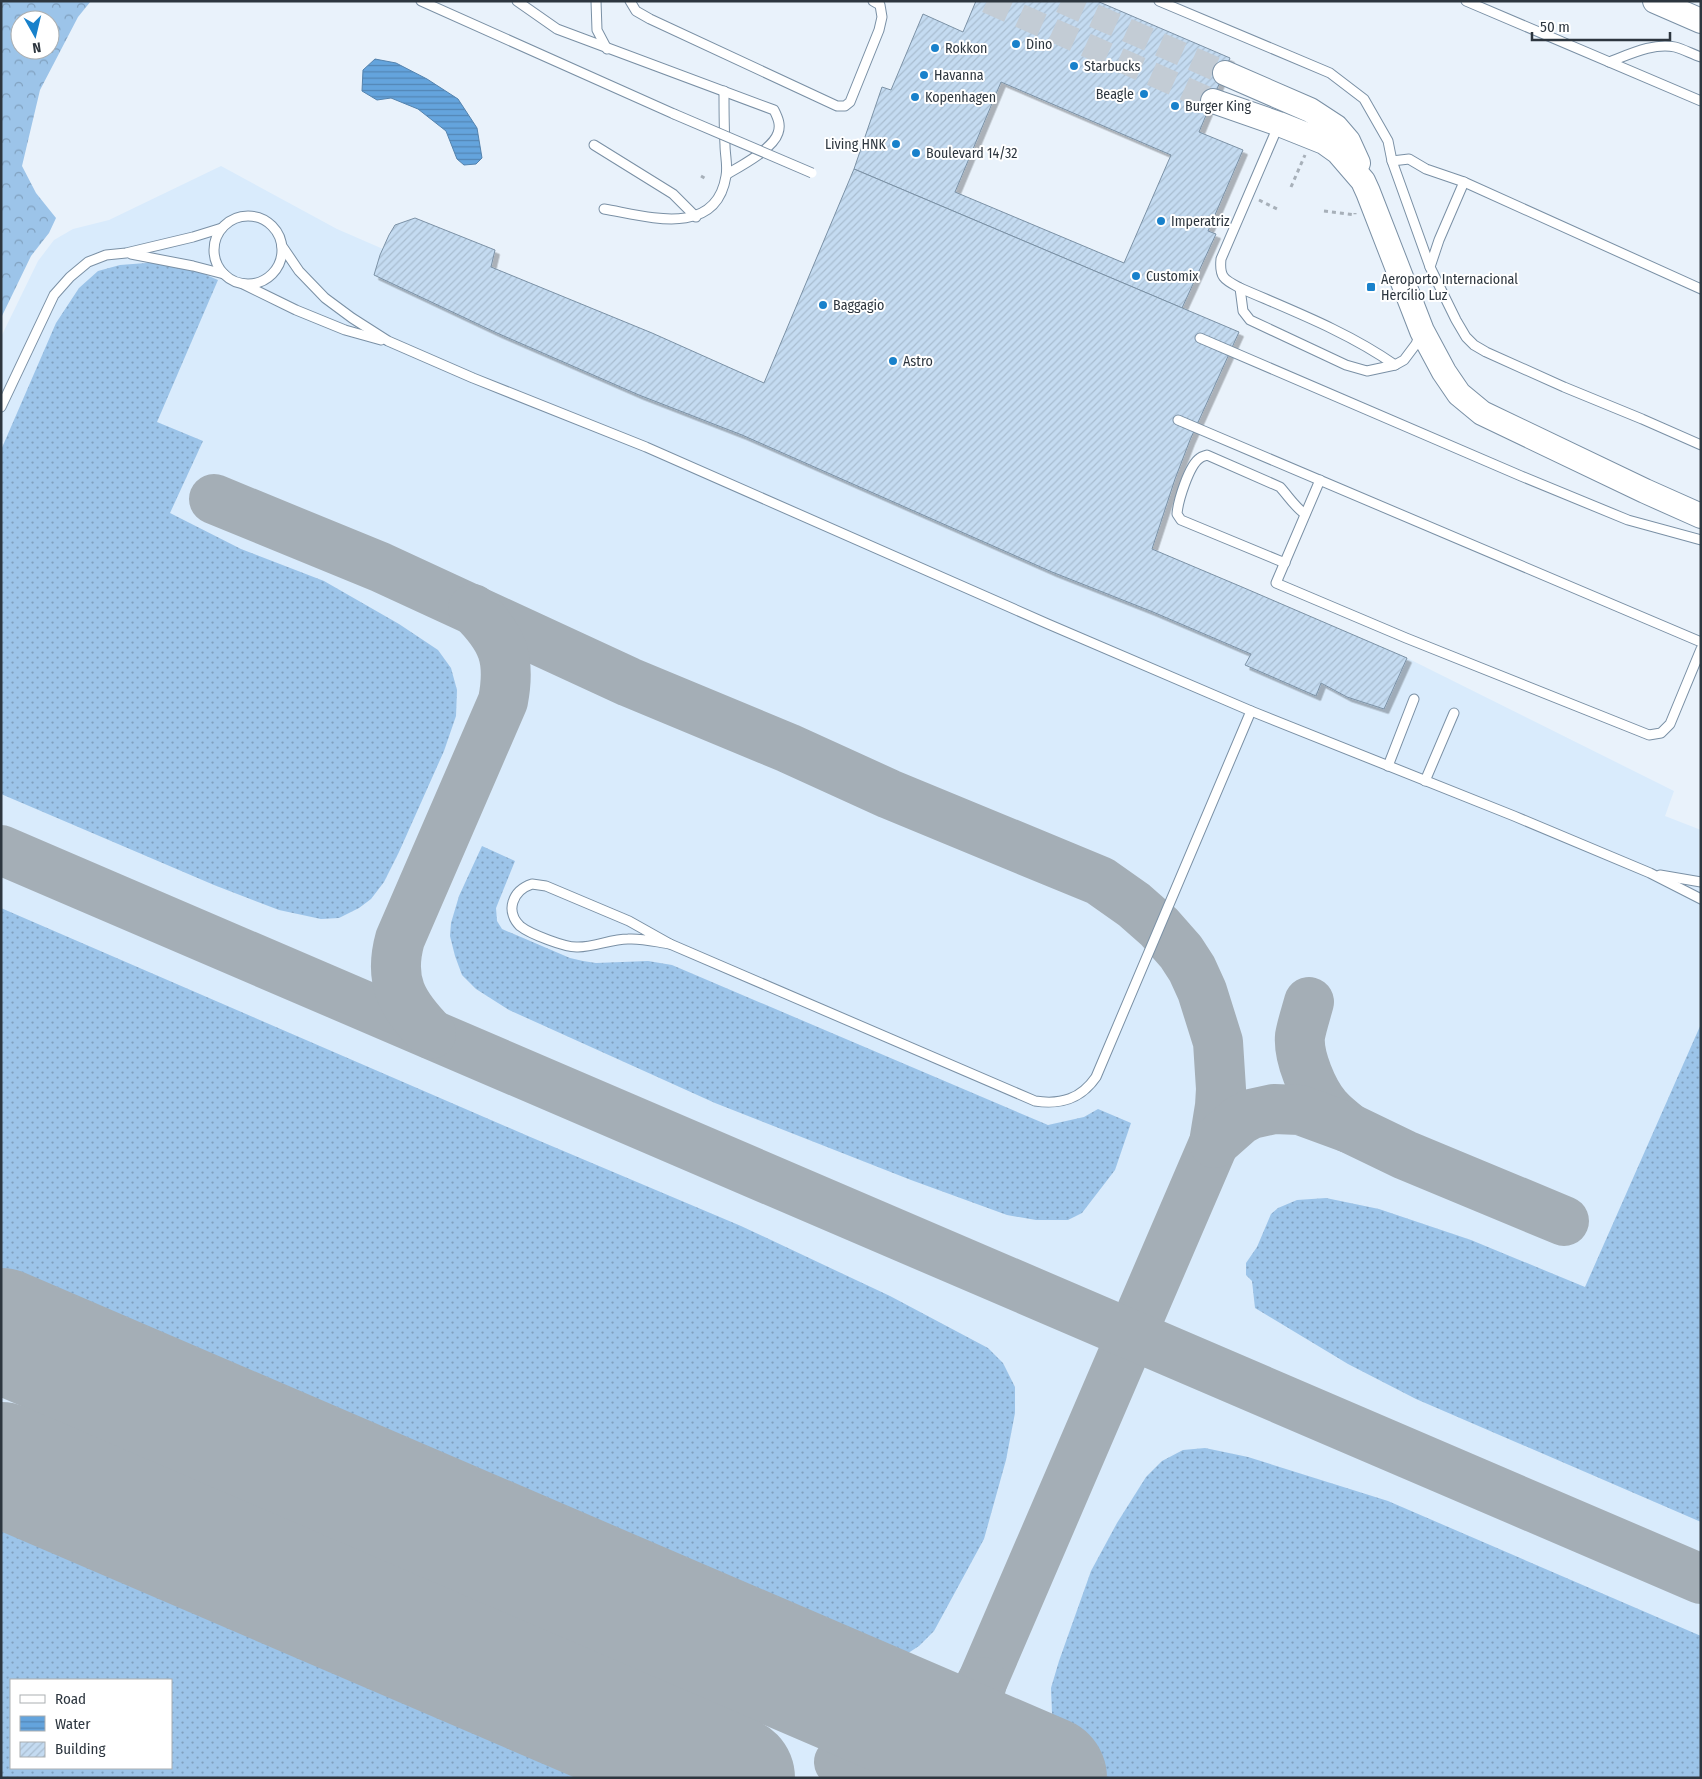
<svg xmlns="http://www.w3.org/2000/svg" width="1702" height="1779" viewBox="0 0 1702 1779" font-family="'Fira Sans Condensed',sans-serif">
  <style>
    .built { fill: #d9ebfc; fill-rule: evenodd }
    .grass { fill: url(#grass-dots); fill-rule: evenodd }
    .forest { fill: url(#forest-crowns); fill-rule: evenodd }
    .water { fill: url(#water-rules); stroke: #5483ae }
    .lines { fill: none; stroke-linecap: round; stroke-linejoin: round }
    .taxiway { stroke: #a4aeb6; stroke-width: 50 }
    .runway { stroke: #a4aeb6; stroke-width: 124 }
    .building { fill: url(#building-hatch); stroke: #7b91a5; fill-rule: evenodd; filter: url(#shadow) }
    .secondary-tunnel { stroke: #c3ccd5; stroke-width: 24; stroke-dasharray: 24 12; stroke-linecap: butt }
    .lane-casing { stroke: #7a90a5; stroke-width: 11 }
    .secondary-casing { stroke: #7a90a5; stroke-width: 26 }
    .path { stroke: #a7b0b9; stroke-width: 3; stroke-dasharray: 4 4; stroke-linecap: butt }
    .lane { stroke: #fff; stroke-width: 9 }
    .secondary { stroke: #fff; stroke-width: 24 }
    .lane-bridge-casing { stroke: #7a90a5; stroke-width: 11; stroke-linecap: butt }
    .lane-bridge { stroke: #fff; stroke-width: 9 }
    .poi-dot { fill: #1881cb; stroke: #fff; stroke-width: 2 }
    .labels { text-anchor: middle; stroke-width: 4; stroke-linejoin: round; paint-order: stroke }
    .poi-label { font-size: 14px; fill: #2d363f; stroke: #fff; text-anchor: start }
  </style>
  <defs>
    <pattern id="grass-dots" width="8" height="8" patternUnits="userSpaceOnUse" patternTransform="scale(1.25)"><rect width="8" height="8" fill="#9cc4e9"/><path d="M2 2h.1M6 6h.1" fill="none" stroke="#80a0be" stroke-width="1.8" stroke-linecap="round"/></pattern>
    <pattern id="forest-crowns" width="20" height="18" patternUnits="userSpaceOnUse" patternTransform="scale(1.25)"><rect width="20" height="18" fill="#9cc4e9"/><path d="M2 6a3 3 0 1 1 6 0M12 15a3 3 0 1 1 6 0" fill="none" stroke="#80a0be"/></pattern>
    <pattern id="water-rules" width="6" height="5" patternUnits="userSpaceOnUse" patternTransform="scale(1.25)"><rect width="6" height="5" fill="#64a4dd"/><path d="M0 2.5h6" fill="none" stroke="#5386b5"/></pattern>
    <pattern id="building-hatch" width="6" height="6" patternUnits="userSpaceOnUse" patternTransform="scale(1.25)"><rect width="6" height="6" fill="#c4dbf1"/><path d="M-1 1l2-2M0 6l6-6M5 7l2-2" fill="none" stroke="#a9bdd0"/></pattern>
    <filter id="shadow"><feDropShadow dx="4.5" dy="4.5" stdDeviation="0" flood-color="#0004"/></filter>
  </defs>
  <rect width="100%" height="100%" fill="#e9f2fb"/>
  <!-- built -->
  <path class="built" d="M 221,166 L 337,229 L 383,249 L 395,225 L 415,218 L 495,250 L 491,267 L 652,333 L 764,383 L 854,169 L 1182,308 L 1239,332 L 1190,440 L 1175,480 L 1152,549 L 1407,658 L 1674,791 L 1665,816 L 1701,830 L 1701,1778 L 1,1778 L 1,337 L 38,261 L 54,240 L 73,229 L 109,220 ZM 11,1680 L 171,1680 L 171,1768 L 11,1768 Z"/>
  <!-- grass -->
  <g class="grass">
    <polygon points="159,262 195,270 218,280 157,422 203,441 170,513 241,549 324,581 399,624 438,650 451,668 457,690 456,716 444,751 399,852 384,882 371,899 359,908 339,918 321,919 279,910 214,885 1,794 1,450 56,323 79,288 98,271 120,265"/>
    <polygon points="482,846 515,861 496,908 497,921 502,929 570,958 583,961 596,963 648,961 672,965 1048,1125 1084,1117 1098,1109 1131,1123 1115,1170 1082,1213 1068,1220 1036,1220 1007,1215 911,1180 715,1103 509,1010 476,989 462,975 455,956 450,936 451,923 459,896"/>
    <polygon points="1,908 528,1136 741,1226 890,1296 988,1348 1003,1363 1015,1387 1015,1413 1006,1460 984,1539 934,1631 919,1646 899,1659 858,1667 840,1665 1,1306"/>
    <polygon points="1701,1024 1701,1522 1416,1399 1348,1364 1255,1308 1252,1281 1246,1275 1246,1263 1257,1247 1271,1214 1278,1208 1297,1200 1326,1198 1379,1209 1471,1240 1585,1287"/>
    <polygon points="1205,1448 1248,1457 1388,1501 1701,1636 1701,1778 1098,1778 1085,1769 1064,1749 1056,1731 1052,1713 1051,1688 1059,1661 1091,1571 1117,1523 1146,1477 1162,1461 1183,1450"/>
    <path d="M 1,1487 L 681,1778 L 1,1778 ZM 171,1680 L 171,1768 L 11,1768 L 11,1680 Z"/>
  </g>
  <!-- forest -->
  <path class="forest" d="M 1,1 L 91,1 L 78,17 L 40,90 L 22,166 L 36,193 L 56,218 L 49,233 L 31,256 L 1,318 ZM 20,20 L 50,20 L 50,50 L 20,50 Z"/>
  <!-- water -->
  <polygon class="water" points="375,59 396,63 427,79 458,99 477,128 482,158 476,164 464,165 457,159 446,131 418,109 391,98 377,100 362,91 363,70"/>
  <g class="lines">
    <!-- taxiway -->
    <g class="taxiway">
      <path d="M 214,499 L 380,567 L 629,682 L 788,748 L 889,794 L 1100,881 L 1134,905 L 1159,927 L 1181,952 L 1192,969 L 1202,991 L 1218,1042 L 1221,1089 L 1220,1106 L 1214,1143 L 983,1680 C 965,1716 942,1737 904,1750 C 897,1753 889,1756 881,1758 C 868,1761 853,1761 839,1762"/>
      <polyline points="1,850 1701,1579"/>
      <path d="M 1309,1002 C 1306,1013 1302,1025 1300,1036 C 1298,1057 1313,1092 1326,1107 C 1332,1115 1341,1121 1349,1128"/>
      <path d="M 431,1034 C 403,1005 388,982 400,939 L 503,701 C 511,659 503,639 473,609"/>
      <polyline points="1214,1143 1240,1120 1251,1114 1274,1109 1300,1110 1349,1128 1405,1155 1564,1221"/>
      <polyline points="982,1682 973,1722 973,1748 985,1778"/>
    </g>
    <!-- runway -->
    <g class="runway">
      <polyline points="1,1330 1045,1778"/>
      <polyline points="1,1464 733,1778"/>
    </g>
  </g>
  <!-- building -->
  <g class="building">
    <path d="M 976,1 L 1097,1 L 1230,58 L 1199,132 L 1243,150 L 1208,231 L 1216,234 L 1182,308 L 854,169 L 882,87 L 891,90 L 923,14 L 963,32 ZM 1001,82 L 1171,155 L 1124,263 L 955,192 Z"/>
    <polygon points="854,169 1239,332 1190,440 1175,479 1152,549 1242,587 1407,658 1384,709 1347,697 1321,683 1316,696 1245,665 1251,654 1153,612 1052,572 742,435 639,395 497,333 374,275 380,255 389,235 395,225 415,218 495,250 491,267 652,333 764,383"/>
  </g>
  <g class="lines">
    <!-- secondary-tunnel -->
    <g class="secondary-tunnel">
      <polyline points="987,1 1213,101"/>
      <polyline points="1061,1 1225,73"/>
    </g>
    <defs>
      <g id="lane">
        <polyline points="421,1 674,114"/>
        <path d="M 517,1 L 557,29 L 774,110 C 778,118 781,125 778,133 C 773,149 741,166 727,174"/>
        <polyline points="596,1 597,30 607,49"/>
        <polyline points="630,1 636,11 650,19 837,106 845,106 850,102 879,30 882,17 880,5 873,1"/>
        <polyline points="1159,1 1330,73 1364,99 1388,141 1392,161 1430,267 1456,320 1466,337 1474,345 1486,352 1564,387 1642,419 1701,445"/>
        <polyline points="1466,1 1701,101"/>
        <path d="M 1609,62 C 1628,55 1654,42 1675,47 C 1683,49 1692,54 1701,57"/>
        <path d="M 1279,124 L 1221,259 C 1219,278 1225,280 1240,288 C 1293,311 1348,332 1395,365"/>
        <polyline points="594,145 673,194 696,217"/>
        <polyline points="1392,161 1409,159 1426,169 1464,182 1701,289"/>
        <path d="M 604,209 C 646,216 716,239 726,176 C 728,166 725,155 725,145 C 724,127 724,109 724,91"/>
        <circle cx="248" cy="250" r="34"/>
        <polyline points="282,246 299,271 325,298 352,318 388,341 473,378 646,447 1048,624 1251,711 1514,816 1650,873 1701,899"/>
        <polyline points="131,254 193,266 224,274"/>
        <polyline points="1430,267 1439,240 1464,182"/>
        <polyline points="243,284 296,310 345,330 381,340"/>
        <polyline points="1240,288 1243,311 1250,320 1346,365 1367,371 1395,365 1404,360 1416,344 1420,334"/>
        <polyline points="1200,338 1521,476 1628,520 1701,540"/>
        <polyline points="1,407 54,295 70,277 88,262 106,255 126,253 193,237 222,228"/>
        <polyline points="1178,420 1701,642"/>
        <polyline points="1320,480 1276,583 1406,638 1649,735 1661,733 1670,724 1701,649"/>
        <path d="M 1285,563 L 1181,520 L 1177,514 C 1178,501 1189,465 1200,458 C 1202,456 1205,456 1207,455 L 1280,487 C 1289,497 1295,507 1305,514"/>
        <polyline points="1388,766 1414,699"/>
        <polyline points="1425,781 1454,713"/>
        <polyline points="1660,875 1701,882"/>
        <path d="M 532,884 L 546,886 L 629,921 L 670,944 C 656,942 642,938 628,939 C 611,939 595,947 578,947 C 566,948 530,934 520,926 C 514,920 510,911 513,902 C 516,892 523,887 532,884 Z"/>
        <path d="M 670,944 L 1035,1101 C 1061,1105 1081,1099 1096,1077 L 1251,711"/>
      </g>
      <g id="secondary">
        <polyline points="1655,1 1701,21"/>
        <polyline points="1225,73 1310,110 1336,127 1348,141 1358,163"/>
        <polyline points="1213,101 1279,124 1324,142 1338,152 1363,181 1368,192 1422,331 1444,372 1459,394 1482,413 1645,491 1701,516"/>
      </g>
    </defs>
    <!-- lane casing -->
    <use href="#lane" class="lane-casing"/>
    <!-- secondary casing -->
    <use href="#secondary" class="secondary-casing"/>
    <!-- path -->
    <g class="path">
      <polyline points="701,176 706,179"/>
      <polyline points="1291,187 1305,155"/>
      <polyline points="1259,200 1277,209"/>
      <polyline points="1324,211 1355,215 1355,213"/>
    </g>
    <!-- lane -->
    <use href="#lane" class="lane"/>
    <!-- secondary -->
    <use href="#secondary" class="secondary"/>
    <defs>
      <polyline id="lane-bridge" points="674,114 812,173"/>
    </defs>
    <!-- lane-bridge casing -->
    <use href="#lane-bridge" class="lane-bridge-casing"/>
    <!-- lane-bridge -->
    <use href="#lane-bridge" class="lane-bridge"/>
  </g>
  <!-- markers -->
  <g class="poi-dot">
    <circle cx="1016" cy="44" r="5"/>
    <circle cx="935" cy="48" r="5"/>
    <circle cx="1074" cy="66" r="5"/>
    <circle cx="924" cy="75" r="5"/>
    <circle cx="1144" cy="94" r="5"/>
    <circle cx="915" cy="97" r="5"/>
    <circle cx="1175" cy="106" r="5"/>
    <circle cx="896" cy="144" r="5"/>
    <circle cx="916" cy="153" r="5"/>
    <circle cx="1161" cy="221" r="5"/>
    <circle cx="1136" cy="276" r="5"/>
    <rect x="1366" y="282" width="10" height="10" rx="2.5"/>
    <circle cx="823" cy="305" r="5"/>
    <circle cx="893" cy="361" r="5"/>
  </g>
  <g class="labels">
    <!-- poi labels -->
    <g class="poi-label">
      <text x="1026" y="49">Dino</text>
      <text x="945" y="53">Rokkon</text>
      <text x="1084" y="71">Starbucks</text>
      <text x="934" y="80">Havanna</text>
      <text x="1134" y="99" text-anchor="end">Beagle</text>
      <text x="925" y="102">Kopenhagen</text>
      <text x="1185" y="111">Burger King</text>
      <text x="886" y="149" text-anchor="end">Living HNK</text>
      <text x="926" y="158">Boulevard 14/32</text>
      <text x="1171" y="226">Imperatriz</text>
      <text x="1146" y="281">Customix</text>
      <text x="1381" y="284">Aeroporto Internacional<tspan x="1381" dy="16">Hercílio Luz</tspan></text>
      <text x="833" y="310">Baggagio</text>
      <text x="903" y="366">Astro</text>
    </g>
  </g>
  <!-- border -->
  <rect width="1702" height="1779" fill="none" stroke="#2d363f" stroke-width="5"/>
  <!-- legend -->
  <rect x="10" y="1679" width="162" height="90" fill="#ffffff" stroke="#abafb2"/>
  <rect x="20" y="1695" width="25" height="8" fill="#ffffff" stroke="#abafb2"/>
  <text x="55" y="1704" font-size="15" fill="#2d363f">Road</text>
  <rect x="20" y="1716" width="25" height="15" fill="url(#water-rules)" stroke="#abafb2"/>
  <text x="55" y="1729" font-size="15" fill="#2d363f">Water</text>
  <rect x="20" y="1742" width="25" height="15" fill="url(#building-hatch)" stroke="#abafb2"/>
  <text x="55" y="1754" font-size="15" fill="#2d363f">Building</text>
  <!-- north arrow -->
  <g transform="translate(35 35) rotate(172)"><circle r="24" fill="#ffffff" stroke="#abafb2"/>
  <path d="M0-4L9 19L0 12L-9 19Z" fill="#1881cb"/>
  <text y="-8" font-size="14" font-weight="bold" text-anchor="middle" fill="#2d363f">N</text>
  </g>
  <!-- scale -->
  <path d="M1532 32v8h138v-8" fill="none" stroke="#2d363f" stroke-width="2.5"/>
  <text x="1540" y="32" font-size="15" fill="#2d363f" stroke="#ffffff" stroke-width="4" paint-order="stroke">50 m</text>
</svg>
